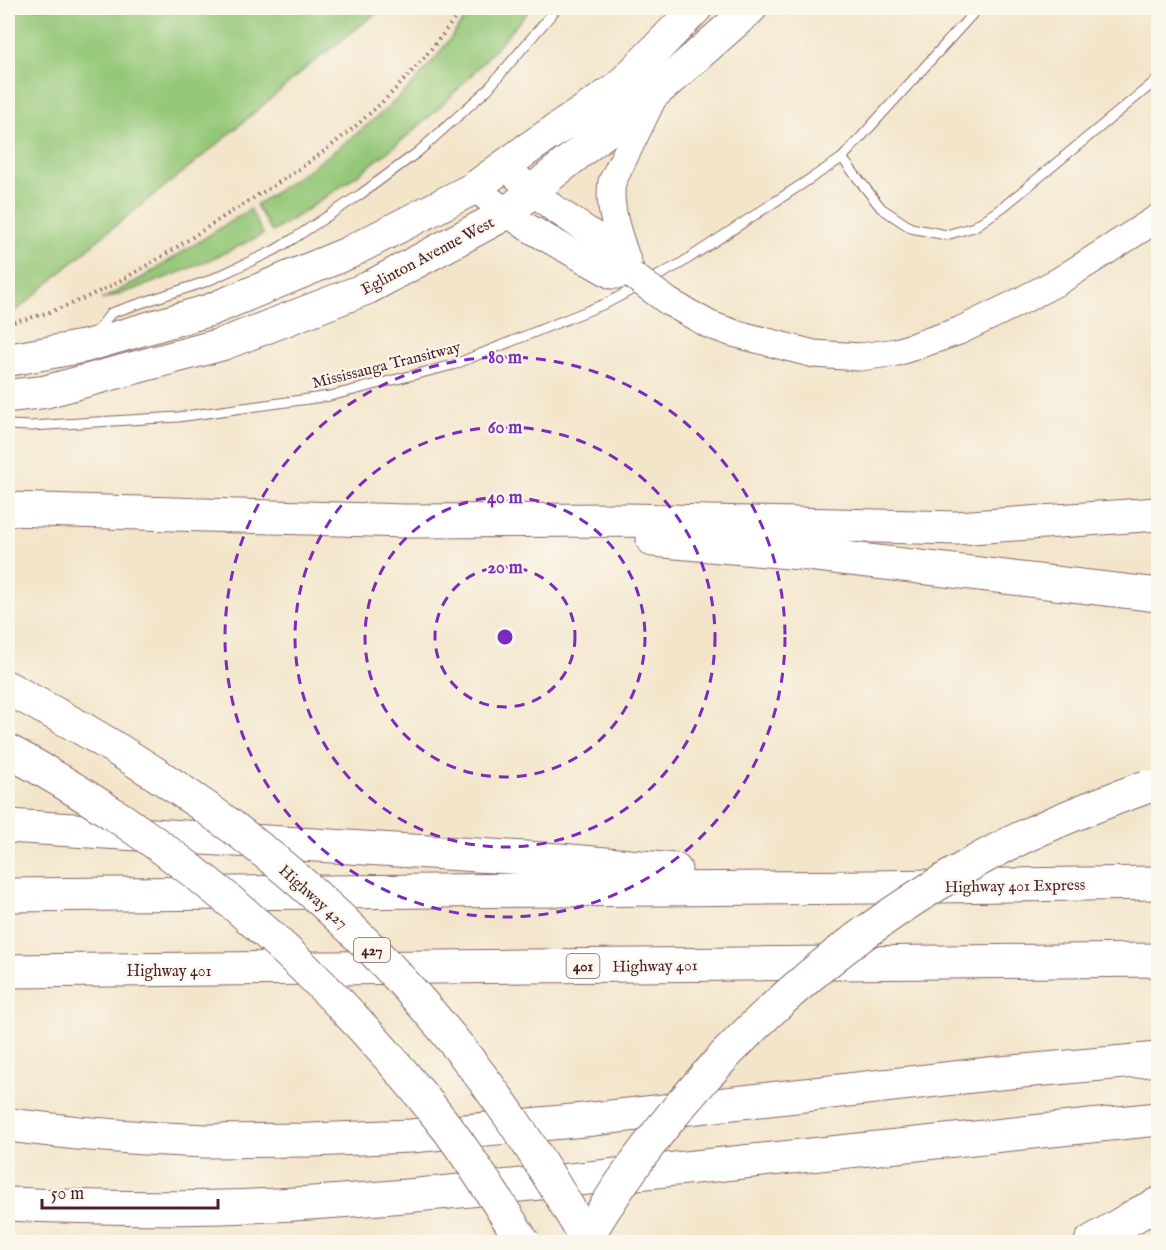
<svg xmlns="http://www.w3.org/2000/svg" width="1166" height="1250" viewBox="0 0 1166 1250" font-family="'IM FELL English',serif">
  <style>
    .green { fill: #94c777; stroke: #6f7351; stroke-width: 1.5 }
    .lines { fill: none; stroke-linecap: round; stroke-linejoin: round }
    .lane-casing { stroke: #856463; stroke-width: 11 }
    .secondary-casing { stroke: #856463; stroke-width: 29 }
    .primary-casing { stroke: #856463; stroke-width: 34 }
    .highway-casing { stroke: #856463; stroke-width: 35 }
    .path { stroke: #856463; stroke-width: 4; stroke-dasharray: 1.5 4.5; stroke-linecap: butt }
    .lane { stroke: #fff; stroke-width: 9 }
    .secondary { stroke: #fff; stroke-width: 27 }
    .primary { stroke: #fff; stroke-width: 32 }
    .highway { stroke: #fff; stroke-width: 33 }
    .secondary-bridge-casing { stroke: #856463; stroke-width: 29; stroke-linecap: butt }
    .highway-bridge-casing { stroke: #856463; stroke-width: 35; stroke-linecap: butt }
    .secondary-bridge { stroke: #fff; stroke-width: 27 }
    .highway-bridge { stroke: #fff; stroke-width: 33 }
    .ring { fill: none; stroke: #7b2cbf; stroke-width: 3; stroke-dasharray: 10 8 }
    .labels { text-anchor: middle; stroke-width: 4.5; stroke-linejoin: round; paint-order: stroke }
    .shield { fill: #fbf7ec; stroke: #7f6065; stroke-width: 1.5 }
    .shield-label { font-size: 15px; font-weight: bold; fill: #4a1f2b }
    .street-label { font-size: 16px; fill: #4a1f2b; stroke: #fbf7ec }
    .centre { fill: #7b2cbf; stroke: #fbf7ec; stroke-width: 3 }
    .ring-label { font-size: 18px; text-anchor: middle; font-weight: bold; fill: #7b2cbf; stroke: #fbf7ec; stroke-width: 4.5; stroke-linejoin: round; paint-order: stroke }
  </style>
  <rect width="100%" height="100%" fill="#fbf7ec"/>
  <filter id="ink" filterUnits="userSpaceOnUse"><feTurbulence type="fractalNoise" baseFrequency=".0167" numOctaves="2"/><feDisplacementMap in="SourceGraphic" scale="12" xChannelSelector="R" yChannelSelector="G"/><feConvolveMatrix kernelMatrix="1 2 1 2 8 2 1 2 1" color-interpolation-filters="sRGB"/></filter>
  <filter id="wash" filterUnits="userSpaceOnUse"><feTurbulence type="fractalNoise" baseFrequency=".008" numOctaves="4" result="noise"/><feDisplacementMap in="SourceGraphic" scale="24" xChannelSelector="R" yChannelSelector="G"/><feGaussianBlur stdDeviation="1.35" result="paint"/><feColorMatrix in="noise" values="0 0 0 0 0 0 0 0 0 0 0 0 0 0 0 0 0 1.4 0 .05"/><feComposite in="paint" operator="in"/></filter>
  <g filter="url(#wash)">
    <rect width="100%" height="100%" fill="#f3e5ca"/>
    <!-- green -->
    <g class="green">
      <polygon points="8,8 383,8 306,68 214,147 105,234 15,312 8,314"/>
      <path d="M 472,8 L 531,8 C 504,39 477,70 448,99 C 395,151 334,193 272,232 L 256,205 C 305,173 353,140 396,100 C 426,73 450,40 472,8 Z"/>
      <path d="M 250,209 L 263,234 C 211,261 157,283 101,300 L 142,278 Z"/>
    </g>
  </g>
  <g filter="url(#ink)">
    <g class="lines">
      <defs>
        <g id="lane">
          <polyline points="842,158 881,208 911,228 946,235 974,227 1003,207 1158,79"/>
          <polyline points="95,334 111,313 208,281 275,250 293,239 361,194 418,152 487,90 557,8"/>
          <polyline points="8,425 31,426 178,417 330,396 453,365 607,303 680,264 842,158 978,8"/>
        </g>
        <g id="secondary">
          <polyline points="504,166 552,207 618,251 626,265"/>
          <polyline points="474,188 527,227 612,275 632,275"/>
          <path d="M 632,275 C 623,247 607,212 612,182 L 656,92"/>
          <polyline points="669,302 710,325 733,333 814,354 860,357 897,352 959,331 1013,305 1059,281 1158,218"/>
        </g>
        <g id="primary">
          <polyline points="8,360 86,346 210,310 348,253 474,188 529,148 618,88 696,8"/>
          <polyline points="8,396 44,392 223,344 368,288 507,213 550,176 657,91 751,8"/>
        </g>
        <g id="highway">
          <polyline points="8,509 405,521 628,520 957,528 1158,514"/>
          <polyline points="653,540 800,553 1158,595"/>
          <polyline points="8,688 83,729"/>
          <polyline points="8,826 559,860 675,870"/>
          <polyline points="8,895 871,887 1158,883"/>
          <polyline points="8,971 1158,960"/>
          <polyline points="8,1125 78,1133 144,1138 206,1141 311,1140 411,1136 584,1120 989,1074 1158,1059"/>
          <path d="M 8,1204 C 79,1207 151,1209 222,1207 C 358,1203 493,1188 627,1174 C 804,1156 981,1137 1158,1119"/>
          <polyline points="1091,1242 1138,1214 1158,1204"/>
        </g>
      </defs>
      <!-- lane casing -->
      <use href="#lane" class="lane-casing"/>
      <!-- secondary casing -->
      <use href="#secondary" class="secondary-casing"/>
      <!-- primary casing -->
      <use href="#primary" class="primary-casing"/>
      <!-- highway casing -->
      <use href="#highway" class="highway-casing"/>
      <!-- path -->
      <path class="path" d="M 8,323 C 84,308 150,265 214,223 C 252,198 292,176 328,148 C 381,108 424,63 462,8"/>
      <!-- lane -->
      <use href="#lane" class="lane"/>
      <!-- secondary -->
      <use href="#secondary" class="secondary"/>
      <!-- primary -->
      <use href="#primary" class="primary"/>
      <!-- highway -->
      <use href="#highway" class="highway"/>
      <defs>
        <polyline id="secondary-bridge" points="632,275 669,302"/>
        <g id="highway-bridge">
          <path d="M 83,729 C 124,753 165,779 205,807 C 324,891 429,999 512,1119 C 539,1159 564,1200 588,1242"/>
          <path d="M 8,751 C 48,772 86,796 124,821 C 249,906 356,1010 448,1129 C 475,1165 499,1204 523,1242"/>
          <path d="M 584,1242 C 676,1085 810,956 968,866 C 1024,833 1085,809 1146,787"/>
        </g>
      </defs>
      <!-- secondary-bridge casing -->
      <use href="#secondary-bridge" class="secondary-bridge-casing"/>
      <!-- highway-bridge casing -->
      <use href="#highway-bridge" class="highway-bridge-casing"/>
      <!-- secondary-bridge -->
      <use href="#secondary-bridge" class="secondary-bridge"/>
      <!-- highway-bridge -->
      <use href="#highway-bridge" class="highway-bridge"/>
    </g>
  </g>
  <!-- distance rings -->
  <g class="ring">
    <circle cx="505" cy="637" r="70"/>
    <circle cx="505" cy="637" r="140"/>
    <circle cx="505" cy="637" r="210"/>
    <circle cx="505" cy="637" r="280"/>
  </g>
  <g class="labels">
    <!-- shield labels -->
    <g class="shield">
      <rect x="354" y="938" width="36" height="24" rx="4.5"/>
      <rect x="566.5" y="954" width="33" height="24" rx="4.5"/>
    </g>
    <g class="shield-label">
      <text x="372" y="955">427</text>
      <text x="583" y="971">401</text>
    </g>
    <!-- street labels -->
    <g class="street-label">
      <text transform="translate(427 255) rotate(-28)" y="6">Eglinton Avenue West</text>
      <text transform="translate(386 364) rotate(-14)" y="6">Mississauga Transitway</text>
      <text transform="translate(1015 885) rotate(-1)" y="6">Highway 401 Express</text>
      <text transform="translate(314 896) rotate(42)" y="6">Highway 427</text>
      <text transform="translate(655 965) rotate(-1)" y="6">Highway 401</text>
      <text x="169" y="976">Highway 401</text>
    </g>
  </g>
  <circle cx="505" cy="637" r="9" class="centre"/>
  <g class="ring-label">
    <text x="505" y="363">80 m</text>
    <text x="505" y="433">60 m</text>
    <text x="505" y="503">40 m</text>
    <text x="505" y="573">20 m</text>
  </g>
  <!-- margin -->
  <rect width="1166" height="1250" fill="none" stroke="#fbf7ec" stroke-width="30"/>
  <!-- scale -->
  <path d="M42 1199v9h176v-9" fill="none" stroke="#4a1f2b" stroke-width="3"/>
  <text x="51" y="1199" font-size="18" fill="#4a1f2b" stroke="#fbf7ec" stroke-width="4.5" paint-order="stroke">50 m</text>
</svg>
